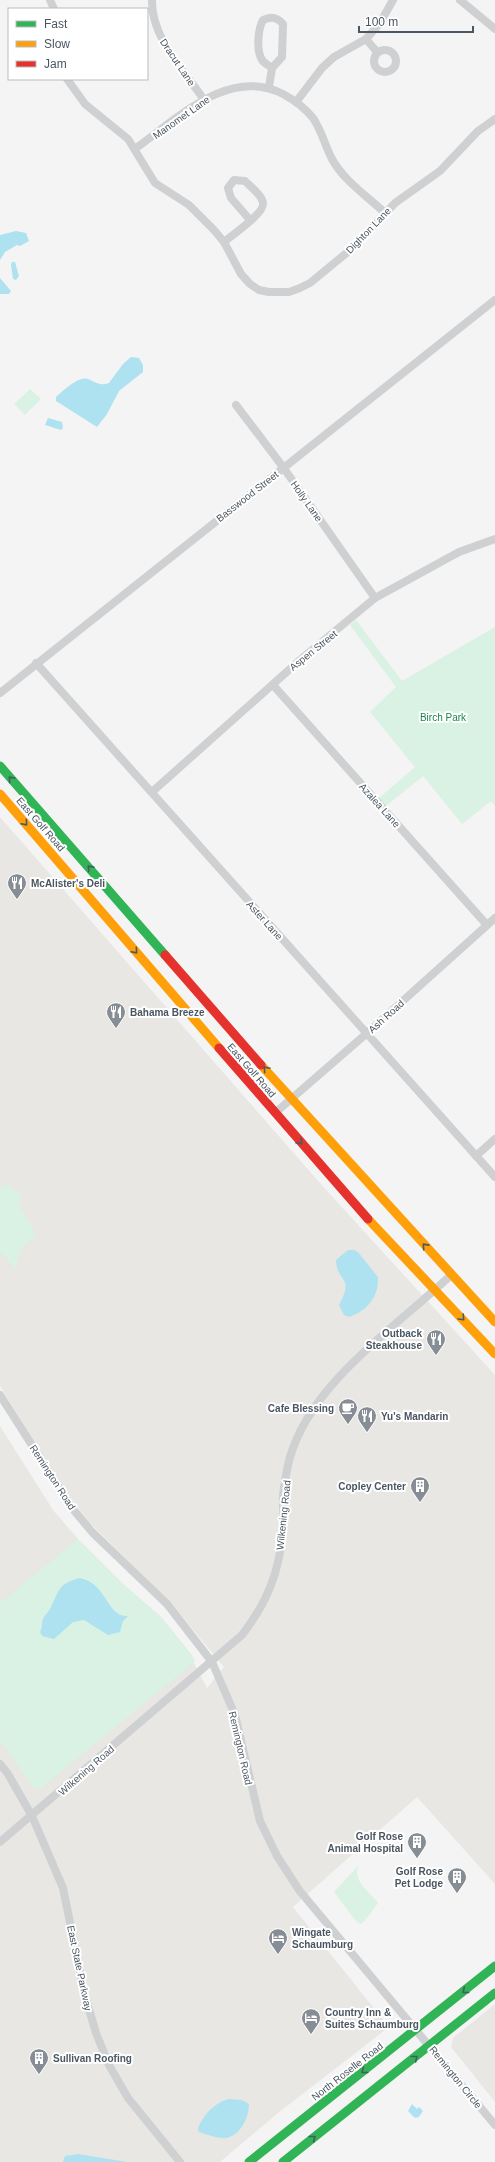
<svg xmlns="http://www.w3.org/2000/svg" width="495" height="2162" viewBox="0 0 495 2162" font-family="Helvetica,sans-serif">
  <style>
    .commercial { fill: #e8e7e3 }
    .green { fill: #d9f2e3 }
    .water { fill: #aee2f0 }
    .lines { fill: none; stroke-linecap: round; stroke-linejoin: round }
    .street { stroke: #ced0d2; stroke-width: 8 }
    .fast { stroke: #30b455; stroke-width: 9 }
    .slow { stroke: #ff9f0a; stroke-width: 9 }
    .jam { stroke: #e5322d; stroke-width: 9 }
    .oneway { stroke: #495b60 }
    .labels { text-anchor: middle; stroke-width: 4; stroke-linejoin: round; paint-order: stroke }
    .street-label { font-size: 10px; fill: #4a5661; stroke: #fff }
    .park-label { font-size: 10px; fill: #17864f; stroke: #fff }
    .poi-label { font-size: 10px; font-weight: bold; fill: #4a5661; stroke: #fff; text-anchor: start }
  </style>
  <rect width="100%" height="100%" fill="#f4f4f4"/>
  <!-- commercial -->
  <g class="commercial">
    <polygon points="0,817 319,1182 495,1375 495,1884 417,1797 293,1907 389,2027 278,2113 220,2162 0,2162 0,1426 53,1510 78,1539 123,1584 161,1617 192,1655 194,1663 207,1688 224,1667 169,1601 88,1521 60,1484 0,1386"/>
    <polygon points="495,2004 495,2102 451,2047 453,2038"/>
  </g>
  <!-- green -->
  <g class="green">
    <polygon points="30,389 41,399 25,415 14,404"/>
    <polygon points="356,620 402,681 495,627 495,806 491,801 462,824 423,776 386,806 379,798 415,767 370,712 396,687 350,625"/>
    <path d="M 5,1184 L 21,1195 L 19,1205 L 37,1236 C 23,1244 17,1252 16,1269 L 0,1251 L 0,1189 Z"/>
    <polygon points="78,1539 123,1584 161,1617 195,1660 193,1663 40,1789 33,1787 0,1740 0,1603"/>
    <path d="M 358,1866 C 353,1882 369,1891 378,1903 L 367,1918 L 361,1924 L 356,1921 L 334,1892 Z"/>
  </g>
  <!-- water -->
  <g class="water">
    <polygon points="16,231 26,233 29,241 20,246 17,245 5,252 0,260 0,235"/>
    <polygon points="12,262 15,262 19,276 16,280 13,279 11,265"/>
    <polygon points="0,278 11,291 9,294 0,294"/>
    <path d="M 131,357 L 139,358 L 143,365 L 143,372 L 119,391 L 107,414 L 97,427 L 56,401 L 56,397 C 63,391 78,376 88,379 C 97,383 100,386 109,383 L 123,364 Z"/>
    <polygon points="48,418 62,422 63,428 61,430 45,425"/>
    <path d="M 348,1250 L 354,1250 L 358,1252 L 378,1277 C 379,1297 367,1311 349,1317 L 344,1315 L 339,1305 C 355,1275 337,1284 336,1260 Z"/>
    <path d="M 80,1578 C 108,1584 106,1617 128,1616 L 123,1621 L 120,1632 L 108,1635 L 84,1620 L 73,1622 L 54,1639 L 42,1636 L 40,1632 C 43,1627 41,1621 44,1617 C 46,1614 49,1611 51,1607 C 60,1589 58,1584 80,1578 Z"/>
    <path d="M 229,2099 L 242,2100 L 249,2104 C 249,2118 239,2140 221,2138 C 214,2137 206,2134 199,2132 L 198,2129 C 202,2116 215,2102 229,2099 Z"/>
    <polygon points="412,2104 417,2109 419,2107 423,2111 418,2118 416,2117 415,2118 408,2111"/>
    <polygon points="78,2154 127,2162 63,2162 65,2156"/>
  </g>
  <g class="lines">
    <!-- street -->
    <g class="street">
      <polyline points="50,0 54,9"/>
      <path d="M 152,0 C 151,38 184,70 204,100"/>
      <polyline points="460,0 495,29"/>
      <polyline points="366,39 377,52"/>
      <circle cx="385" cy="61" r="11"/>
      <polyline points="67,79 85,104 128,139 155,183 189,205 214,230 224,242 241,274 250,284 259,290 269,292 289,292 300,288 310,283 355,246 395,203 440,171 478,131 495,119"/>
      <path d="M 269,87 L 272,68 L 282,57 L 283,24 C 277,17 271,16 263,20 C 258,29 256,50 262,60 C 264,63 268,65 272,68"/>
      <polyline points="296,102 322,68 334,57 366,39 380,23 393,0"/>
      <path d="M 136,148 C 177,119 229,66 283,94 C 294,100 305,108 313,118 C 322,131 325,146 332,159 C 344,181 367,196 385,213"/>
      <path d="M 224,242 C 232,235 265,213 263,203 C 262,195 251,187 245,181 L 234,180 L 228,188 L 231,198 L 250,220"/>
      <polyline points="236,405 283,467 375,598"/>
      <polyline points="36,663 495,1177"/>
      <polyline points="273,685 487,925"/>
      <polyline points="0,693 495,300"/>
      <polyline points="152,792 300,660 375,598 459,552 495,539"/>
      <polyline points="275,1113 366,1034 495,918"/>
      <polyline points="476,1156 495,1139"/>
      <polyline points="0,1395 72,1508 92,1532 167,1604 212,1662 235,1715 260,1821 277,1856 299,1890 495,2125"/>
      <polyline points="0,1764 8,1774 32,1816 63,1888 85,1996 96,2033 109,2065 128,2098 180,2162"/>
      <path d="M 0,1842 L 242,1635 C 268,1601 279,1573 283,1530 C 285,1519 282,1507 283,1496 C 284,1484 287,1469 290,1457 C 312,1382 396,1327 451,1275"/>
    </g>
    <!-- fast -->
    <g class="fast">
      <polyline points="0,766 165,955"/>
      <polyline points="249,2162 495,1966"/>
      <polyline points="283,2162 495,1993"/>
    </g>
    <!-- slow -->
    <g class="slow">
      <polyline points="0,794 219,1048"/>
      <polyline points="261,1065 495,1322"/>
      <polyline points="368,1219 495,1354"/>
    </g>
    <!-- jam -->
    <g class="jam">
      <polyline points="165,955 261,1065"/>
      <polyline points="219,1048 368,1219"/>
    </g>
  </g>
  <!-- one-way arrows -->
  <defs><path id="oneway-chevron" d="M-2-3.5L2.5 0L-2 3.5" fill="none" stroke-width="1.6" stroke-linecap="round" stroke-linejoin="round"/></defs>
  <g class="oneway">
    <use href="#oneway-chevron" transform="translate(11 779) rotate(-131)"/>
    <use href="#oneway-chevron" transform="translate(25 823) rotate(49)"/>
    <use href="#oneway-chevron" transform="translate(90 868) rotate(-131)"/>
    <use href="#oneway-chevron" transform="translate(135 951) rotate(49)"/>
    <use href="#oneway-chevron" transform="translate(266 1069) rotate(-131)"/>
    <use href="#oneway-chevron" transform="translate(300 1142) rotate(49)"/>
    <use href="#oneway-chevron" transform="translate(425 1246) rotate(-132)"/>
    <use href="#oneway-chevron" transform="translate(462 1318) rotate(47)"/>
    <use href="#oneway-chevron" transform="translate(465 1991) rotate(141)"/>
    <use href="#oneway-chevron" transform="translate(415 2058) rotate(-38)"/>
    <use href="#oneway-chevron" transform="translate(364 2071) rotate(142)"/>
    <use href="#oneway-chevron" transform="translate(313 2138) rotate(-38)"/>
  </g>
  <!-- icons -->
  <defs>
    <symbol id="restaurant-pin" viewBox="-11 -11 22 30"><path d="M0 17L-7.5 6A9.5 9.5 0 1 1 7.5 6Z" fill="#868d94" stroke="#fff"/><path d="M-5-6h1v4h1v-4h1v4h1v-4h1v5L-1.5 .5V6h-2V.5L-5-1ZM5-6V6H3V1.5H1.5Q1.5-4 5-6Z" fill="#fff"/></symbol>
    <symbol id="cafe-pin" viewBox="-11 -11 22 30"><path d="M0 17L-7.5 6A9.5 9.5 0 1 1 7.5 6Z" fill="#868d94" stroke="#fff"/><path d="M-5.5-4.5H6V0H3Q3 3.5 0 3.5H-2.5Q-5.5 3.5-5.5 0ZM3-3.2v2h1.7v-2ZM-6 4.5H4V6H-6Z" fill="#fff"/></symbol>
    <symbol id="building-pin" viewBox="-11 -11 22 30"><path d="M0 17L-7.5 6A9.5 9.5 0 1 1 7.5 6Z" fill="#868d94" stroke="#fff"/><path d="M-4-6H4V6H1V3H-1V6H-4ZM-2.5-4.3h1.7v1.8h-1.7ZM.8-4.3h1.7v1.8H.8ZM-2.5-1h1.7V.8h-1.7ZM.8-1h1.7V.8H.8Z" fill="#fff"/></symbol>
    <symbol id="hotel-pin" viewBox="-11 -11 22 30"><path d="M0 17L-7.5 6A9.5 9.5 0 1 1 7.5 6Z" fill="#868d94" stroke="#fff"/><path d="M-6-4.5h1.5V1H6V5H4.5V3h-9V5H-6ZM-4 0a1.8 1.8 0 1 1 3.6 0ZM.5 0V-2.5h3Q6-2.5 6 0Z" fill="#fff"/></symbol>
  </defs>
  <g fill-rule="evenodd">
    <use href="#restaurant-pin" x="6" y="872" width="22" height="30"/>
    <use href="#restaurant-pin" x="105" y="1001" width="22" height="30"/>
    <use href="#restaurant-pin" x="425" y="1328" width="22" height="30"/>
    <use href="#cafe-pin" x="337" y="1397" width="22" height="30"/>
    <use href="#restaurant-pin" x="356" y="1405" width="22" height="30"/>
    <use href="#building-pin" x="409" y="1475" width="22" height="30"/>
    <use href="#building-pin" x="406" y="1831" width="22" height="30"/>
    <use href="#building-pin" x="446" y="1866" width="22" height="30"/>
    <use href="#hotel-pin" x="267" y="1927" width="22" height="30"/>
    <use href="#hotel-pin" x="300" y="2007" width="22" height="30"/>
    <use href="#building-pin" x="28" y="2047" width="22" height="30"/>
  </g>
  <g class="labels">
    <!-- street labels -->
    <g class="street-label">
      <text transform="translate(178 62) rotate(56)" y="4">Dracut Lane</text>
      <text transform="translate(181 117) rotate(-35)" y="4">Manomet Lane</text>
      <text transform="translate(368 230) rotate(-46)" y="4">Dighton Lane</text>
      <text transform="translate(247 496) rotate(-38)" y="4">Basswood Street</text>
      <text transform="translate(307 501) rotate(55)" y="4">Holly Lane</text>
      <text transform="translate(313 650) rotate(-39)" y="4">Aspen Street</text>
      <text transform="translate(380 805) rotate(48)" y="4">Azalea Lane</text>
      <text transform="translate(41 824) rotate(49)" y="4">East Golf Road</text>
      <text transform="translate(265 920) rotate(48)" y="4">Aster Lane</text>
      <text transform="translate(386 1016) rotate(-42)" y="4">Ash Road</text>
      <text transform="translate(252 1070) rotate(49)" y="4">East Golf Road</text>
      <text transform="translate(53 1477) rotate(57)" y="4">Remington Road</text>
      <text transform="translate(283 1515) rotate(-84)" y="4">Wilkening Road</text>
      <text transform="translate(241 1748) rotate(77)" y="4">Remington Road</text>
      <text transform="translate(86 1770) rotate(-41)" y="4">Wilkening Road</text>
      <text transform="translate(80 1968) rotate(78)" y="4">East State Parkway</text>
      <text transform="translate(347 2071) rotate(-38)" y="4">North Roselle Road</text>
      <text transform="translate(456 2077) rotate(51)" y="4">Remington Circle</text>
    </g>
    <!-- park labels -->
    <g class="park-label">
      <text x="443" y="721">Birch Park</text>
    </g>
    <!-- poi labels -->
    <g class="poi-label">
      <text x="31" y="887">McAlister's Deli</text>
      <text x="130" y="1016">Bahama Breeze</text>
      <text x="422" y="1337" text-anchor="end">Outback<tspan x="422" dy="12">Steakhouse</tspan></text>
      <text x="334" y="1412" text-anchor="end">Cafe Blessing</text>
      <text x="381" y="1420">Yu's Mandarin</text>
      <text x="406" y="1490" text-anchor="end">Copley Center</text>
      <text x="403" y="1840" text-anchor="end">Golf Rose<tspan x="403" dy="12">Animal Hospital</tspan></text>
      <text x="443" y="1875" text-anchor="end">Golf Rose<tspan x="443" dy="12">Pet Lodge</tspan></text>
      <text x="292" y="1936">Wingate<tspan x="292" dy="12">Schaumburg</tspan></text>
      <text x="325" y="2016">Country Inn &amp;<tspan x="325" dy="12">Suites Schaumburg</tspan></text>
      <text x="53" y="2062">Sullivan Roofing</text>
    </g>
  </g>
  <!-- legend -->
  <rect x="8" y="8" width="140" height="72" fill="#ffffff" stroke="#b7bbc0"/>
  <rect x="16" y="21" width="20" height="6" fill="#30b455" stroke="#b7bbc0"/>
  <text x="44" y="28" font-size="12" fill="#4a5661">Fast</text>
  <rect x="16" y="41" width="20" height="6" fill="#ff9f0a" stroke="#b7bbc0"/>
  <text x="44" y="48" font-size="12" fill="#4a5661">Slow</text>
  <rect x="16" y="61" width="20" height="6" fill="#e5322d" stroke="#b7bbc0"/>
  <text x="44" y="68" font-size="12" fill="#4a5661">Jam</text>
  <!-- scale -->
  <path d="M359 26v6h114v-6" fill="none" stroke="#4a5661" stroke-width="2"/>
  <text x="365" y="26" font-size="12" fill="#4a5661" stroke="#ffffff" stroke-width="3" paint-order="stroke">100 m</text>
</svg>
